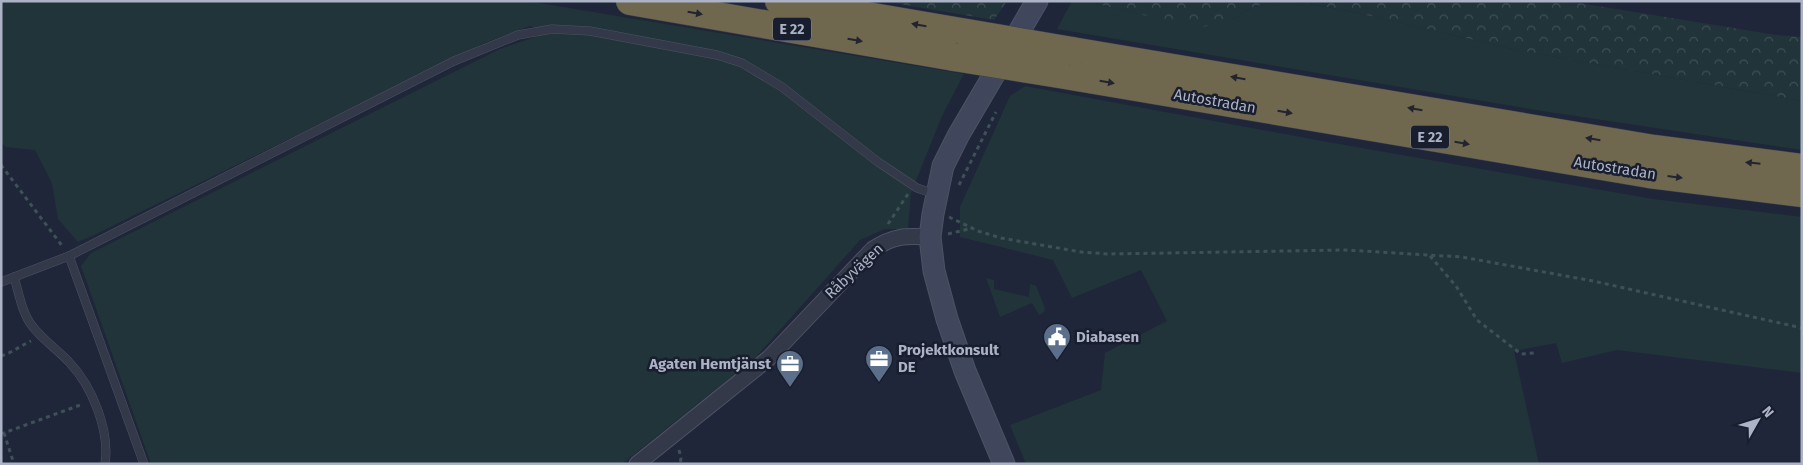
<svg xmlns="http://www.w3.org/2000/svg" width="1803" height="465" viewBox="0 0 1803 465" font-family="'Fira Sans',sans-serif">
  <style>
    .green { fill: #21343a }
    .forest { fill: url(#forest-crowns) }
    .lines { fill: none; stroke-linecap: round; stroke-linejoin: round }
    .lane-casing { stroke: #4d5364; stroke-width: 9 }
    .street-casing { stroke: #4d5364; stroke-width: 17 }
    .secondary-casing { stroke: #4d5364; stroke-width: 23 }
    .highway-casing { stroke: #3a4050; stroke-width: 29 }
    .path { stroke: #3e5157; stroke-width: 3; stroke-dasharray: 4 4; stroke-linecap: butt }
    .lane { stroke: #333949; stroke-width: 8 }
    .street { stroke: #333949; stroke-width: 15 }
    .secondary { stroke: #40475c; stroke-width: 21 }
    .highway { stroke: #70674f; stroke-width: 28 }
    .highway-bridge-casing { stroke: #3a4050; stroke-width: 29; stroke-linecap: butt }
    .highway-bridge { stroke: #70674f; stroke-width: 28 }
    .oneway { fill: #212530 }
    .labels { text-anchor: middle; stroke-width: 5; stroke-linejoin: round; paint-order: stroke }
    .shield { fill: #181e2d; stroke: #808698; stroke-width: 1 }
    .shield-label { font-size: 14px; font-weight: bold; fill: #adb3c6 }
    .street-label { font-size: 15px; fill: #adb3c6; stroke: #181e2d }
    .poi-label { font-size: 15px; font-weight: bold; fill: #adb3c6; stroke: #181e2d; text-anchor: start }
  </style>
  <defs>
    <pattern id="forest-crowns" width="20" height="18" patternUnits="userSpaceOnUse" patternTransform="scale(1.25)"><rect width="20" height="18" fill="#21343a"/><path d="M2 6a3 3 0 1 1 6 0M12 15a3 3 0 1 1 6 0" fill="none" stroke="#3f4f55"/></pattern>
  </defs>
  <rect width="100%" height="100%" fill="#1f2639"/>
  <!-- green -->
  <g class="green">
    <polygon points="1,1 527,1 964,74 942,116 911,193 908,229 885,229 860,240 755,358 622,464 151,464 81,266 91,253 500,49 547,33 530,26 482,44 94,235 78,242 58,219 52,183 35,150 6,147 1,142"/>
    <polygon points="1072,1 1093,1 1097,4 1147,16 1228,22 1253,7 1278,1 1294,1 1349,11 1517,50 1802,101 1802,150 1536,110 1057,29"/>
    <polygon points="1025,86 1322,141 1653,199 1802,217 1802,373 1617,350 1562,363 1556,343 1514,351 1539,464 1026,464 1010,425 1101,390 1105,353 1167,321 1141,270 1072,298 1053,260 960,237 960,207 1010,96"/>
    <polygon points="986,278 994,280 994,289 1029,297 1030,284 1036,286 1045,308 1044,312 1039,315 1032,303 1000,317"/>
  </g>
  <!-- forest -->
  <g class="forest">
    <polygon points="881,1 1007,1 994,20"/>
    <polygon points="1093,1 1278,1 1253,7 1228,22 1202,27 1147,16 1097,4"/>
    <polygon points="1294,1 1567,1 1776,35 1802,37 1802,101 1517,50 1349,11"/>
  </g>
  <g class="lines">
    <defs>
      <g id="lane">
        <path d="M 14,277 C 19,293 22,314 33,327 C 43,340 58,350 69,362 C 92,386 110,430 105,464"/>
        <polyline points="1,282 69,256"/>
        <polyline points="144,464 69,256 454,61 518,35 552,29 590,31 717,55 742,63 782,87 878,162 917,188 935,194"/>
      </g>
      <path id="street" d="M 637,464 L 769,358 L 873,249 C 895,235 905,236 930,237"/>
      <polyline id="secondary" points="1004,464 965,371 947,319 934,271 930,237 933,214 943,166 958,136 1037,1"/>
      <g id="highway">
        <polyline points="630,1 954,57"/>
        <polyline points="779,1 967,33"/>
        <polyline points="1072,51 1654,149 1802,168"/>
        <polyline points="1059,74 1649,174 1802,193"/>
      </g>
    </defs>
    <!-- lane casing -->
    <use href="#lane" class="lane-casing"/>
    <!-- street casing -->
    <use href="#street" class="street-casing"/>
    <!-- secondary casing -->
    <use href="#secondary" class="secondary-casing"/>
    <!-- highway casing -->
    <use href="#highway" class="highway-casing"/>
    <!-- path -->
    <g class="path">
      <polyline points="1,165 63,247"/>
      <polyline points="959,185 996,112"/>
      <polyline points="949,217 978,231 1001,238 1081,252 1108,254 1345,250 1462,257 1593,281 1802,328"/>
      <polyline points="888,224 908,194"/>
      <polyline points="948,234 973,228"/>
      <polyline points="1430,256 1456,286 1477,320 1521,354 1534,353"/>
      <path d="M 1,356 C 13,352 20,346 31,341"/>
      <polyline points="4,433 14,464"/>
      <polyline points="1,434 83,404"/>
      <polyline points="679,450 681,458 680,464"/>
    </g>
    <!-- lane -->
    <use href="#lane" class="lane"/>
    <!-- street -->
    <use href="#street" class="street"/>
    <!-- secondary -->
    <use href="#secondary" class="secondary"/>
    <!-- highway -->
    <use href="#highway" class="highway"/>
    <defs>
      <g id="highway-bridge">
        <polyline points="967,33 1072,51"/>
        <polyline points="954,57 1059,74"/>
      </g>
    </defs>
    <!-- highway-bridge casing -->
    <use href="#highway-bridge" class="highway-bridge-casing"/>
    <!-- highway-bridge -->
    <use href="#highway-bridge" class="highway-bridge"/>
  </g>
  <!-- one-way arrows -->
  <defs><path id="oneway-solid" d="M-6-.8H1V-3.2L6.5 0L1 3.2V.8H-6Z" transform="scale(1.25)"/></defs>
  <g class="oneway">
    <use href="#oneway-solid" transform="translate(695 13) rotate(10)"/>
    <use href="#oneway-solid" transform="translate(919 25) rotate(-170)"/>
    <use href="#oneway-solid" transform="translate(855 40) rotate(10)"/>
    <use href="#oneway-solid" transform="translate(1238 78) rotate(-170)"/>
    <use href="#oneway-solid" transform="translate(1107 82) rotate(10)"/>
    <use href="#oneway-solid" transform="translate(1415 109) rotate(-170)"/>
    <use href="#oneway-solid" transform="translate(1285 112) rotate(10)"/>
    <use href="#oneway-solid" transform="translate(1593 139) rotate(-171)"/>
    <use href="#oneway-solid" transform="translate(1462 143) rotate(10)"/>
    <use href="#oneway-solid" transform="translate(1753 163) rotate(-174)"/>
    <use href="#oneway-solid" transform="translate(1675 177) rotate(7)"/>
  </g>
  <!-- icons -->
  <defs>
    <symbol id="civic-pin" viewBox="-11 -11 22 30"><path d="M0 17L-7.5 6A9.5 9.5 0 1 1 7.5 6Z" fill="#5c6f8a" stroke="#181e2d"/><path d="M-.6-6.5H3V-4.5H.6V-3L4-1V1h2V6H-6V1h2V-1L-.6-3ZM-1.2 2.5V6h2.4V2.5Z" fill="#fff"/></symbol>
    <symbol id="office-pin" viewBox="-11 -11 22 30"><path d="M0 17L-7.5 6A9.5 9.5 0 1 1 7.5 6Z" fill="#5c6f8a" stroke="#181e2d"/><path d="M-6-3h4V-5.5h4V-3h4V5H-6ZM-1-4.5V-3h2v-1.5ZM-6 0V1H6V0Z" fill="#fff"/></symbol>
  </defs>
  <g fill-rule="evenodd">
    <use href="#civic-pin" x="1041" y="321" width="32" height="43"/>
    <use href="#office-pin" x="863" y="343" width="32" height="43"/>
    <use href="#office-pin" x="774" y="348" width="32" height="43"/>
  </g>
  <g class="labels">
    <!-- shield labels -->
    <g class="shield">
      <rect x="773" y="17.5" width="38" height="23" rx="4"/>
      <rect x="1411" y="125.5" width="38" height="23" rx="4"/>
    </g>
    <g class="shield-label">
      <text x="792" y="34">E 22</text>
      <text x="1430" y="142">E 22</text>
    </g>
    <!-- street labels -->
    <g class="street-label">
      <text transform="translate(1215 101) rotate(10)" y="5">Autostradan</text>
      <text transform="translate(1615 168) rotate(9)" y="5">Autostradan</text>
      <text transform="translate(854 271) rotate(-43)" y="5">Råbyvägen</text>
    </g>
    <!-- poi labels -->
    <g class="poi-label">
      <text x="1076" y="342">Diabasen</text>
      <text x="898" y="355">Projektkonsult<tspan x="898" dy="17">DE</tspan></text>
      <text x="771" y="369" text-anchor="end">Agaten Hemtjänst</text>
    </g>
  </g>
  <!-- border -->
  <rect width="1803" height="465" fill="none" stroke="#adb3c6" stroke-width="5"/>
  <!-- north arrow -->
  <g transform="translate(1758 420) rotate(51)" stroke="#181e2d" stroke-width="4" paint-order="stroke">
  <path d="M0-4L9 19L0 12L-9 19Z" fill="#adb3c6"/>
  <text y="-8" font-size="14" font-weight="bold" text-anchor="middle" fill="#adb3c6">N</text>
  </g>
</svg>
